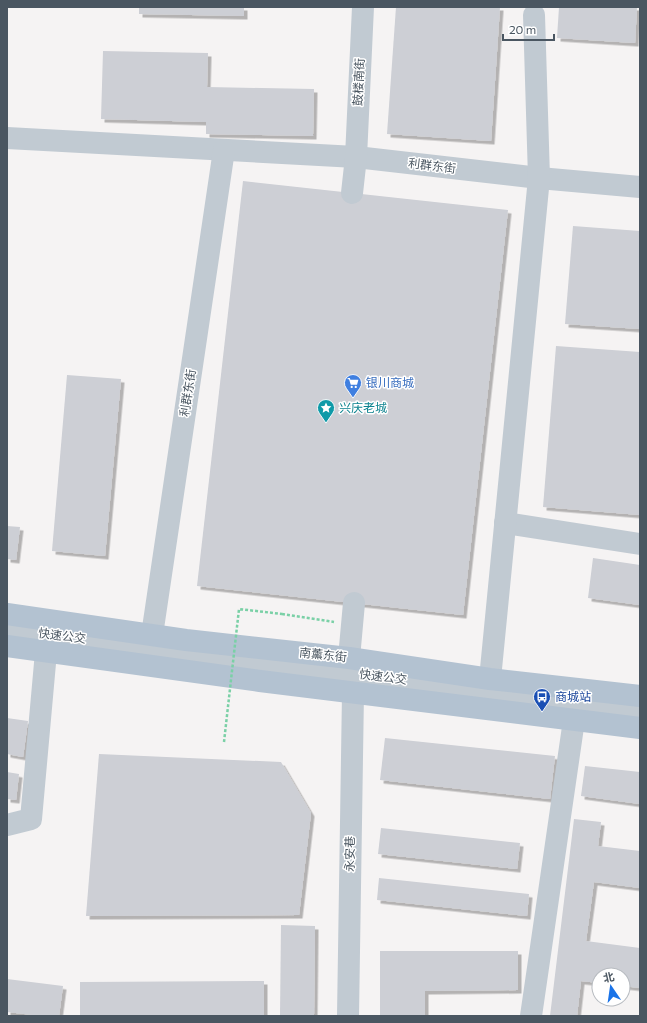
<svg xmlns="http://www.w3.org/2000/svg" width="647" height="1023" viewBox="0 0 647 1023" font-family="Commissioner,'Noto Sans SC',sans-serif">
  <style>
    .building { fill: #cdcfd5; filter: url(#shadow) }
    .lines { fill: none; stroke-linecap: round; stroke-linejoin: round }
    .path { stroke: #7ad0a6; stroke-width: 2.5; stroke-dasharray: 3 2; stroke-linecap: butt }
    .minor { stroke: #c1cad2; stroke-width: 22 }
    .major { stroke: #b3c2d1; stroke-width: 22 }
    .path-bridge { stroke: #7ad0a6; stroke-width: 2.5; stroke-dasharray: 3 2; stroke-linecap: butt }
    .labels { text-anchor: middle; stroke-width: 3; stroke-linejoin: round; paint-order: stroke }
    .street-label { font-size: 12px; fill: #4a5661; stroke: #fff }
    .shop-label { font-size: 12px; fill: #366cbe; stroke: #fff; text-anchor: start }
    .culture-label { font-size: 12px; fill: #0d838f; stroke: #fff; text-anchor: start }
    .transit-label { font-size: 12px; fill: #164399; stroke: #fff; text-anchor: start }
  </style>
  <defs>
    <filter id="shadow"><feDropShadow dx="3.5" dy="3.5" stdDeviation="0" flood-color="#0004"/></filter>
  </defs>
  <rect width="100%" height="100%" fill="#f5f3f3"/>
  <!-- building -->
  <g class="building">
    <polygon points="139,7 244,7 244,16 139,14"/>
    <polygon points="396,7 500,7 491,141 387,134"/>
    <polygon points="559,7 637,7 635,43 557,38"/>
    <polygon points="103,51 208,53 207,87 314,89 313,136 206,134 206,122 101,119"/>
    <polygon points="243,181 508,210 463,615 197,586"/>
    <polygon points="573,226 640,231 640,329 565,324"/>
    <polygon points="556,346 640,352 640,515 543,507"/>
    <polygon points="67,375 121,379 105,556 52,551"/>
    <polygon points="7,526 20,527 16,560 7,559"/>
    <polygon points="593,558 640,565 640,605 588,598"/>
    <polygon points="7,718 28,721 23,757 7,754"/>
    <polygon points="385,738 555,756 550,799 380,780"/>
    <polygon points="99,754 281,762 311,813 299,915 86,916"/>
    <polygon points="585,766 640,772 640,804 581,796"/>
    <polygon points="7,772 19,774 16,800 7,799"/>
    <polygon points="574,819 601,822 598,846 640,851 640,888 594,882 586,941 640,948 640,988 623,986 623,975 599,975 599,983 581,981 577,1016 550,1016"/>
    <polygon points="381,828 520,843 517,869 378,854"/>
    <polygon points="379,878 529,894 527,916 377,900"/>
    <polygon points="281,925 315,926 314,1016 280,1016"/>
    <polygon points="380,951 518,951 518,990 425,991 425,1016 380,1016"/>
    <polygon points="7,979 63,986 59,1016 42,1016 7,1012"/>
    <polygon points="264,981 264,1015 80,1016 80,982"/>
  </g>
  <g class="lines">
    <!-- path -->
    <polyline class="path" points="282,614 334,622"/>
    <!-- minor -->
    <g class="minor">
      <polyline points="7,138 356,157 539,178 640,187"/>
      <polyline points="352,193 356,157 363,7"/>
      <polyline points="505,523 640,544"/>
      <polyline points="7,628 640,709"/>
      <polyline points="152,635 224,150"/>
      <polyline points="349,658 354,603"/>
      <polyline points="490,679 539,178 534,15"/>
      <polyline points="7,825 31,819 46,652"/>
      <polyline points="348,1016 353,693"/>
      <polyline points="531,1016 574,720"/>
    </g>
    <!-- major -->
    <g class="major">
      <polyline points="7,614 186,640 349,658 490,679 640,696"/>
      <polyline points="7,646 260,681 640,728"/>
    </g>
    <!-- path-bridge -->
    <polyline class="path-bridge" points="224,742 239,609 282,614"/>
  </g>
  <!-- icons -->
  <defs>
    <symbol id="supermarket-pin" viewBox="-11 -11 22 30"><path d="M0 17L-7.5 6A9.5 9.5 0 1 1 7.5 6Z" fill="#3f7fe0" stroke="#fff"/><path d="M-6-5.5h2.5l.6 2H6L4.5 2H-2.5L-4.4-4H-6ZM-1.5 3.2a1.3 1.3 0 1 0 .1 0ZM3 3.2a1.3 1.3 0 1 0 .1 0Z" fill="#fff"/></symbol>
    <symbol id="sight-pin" viewBox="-11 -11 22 30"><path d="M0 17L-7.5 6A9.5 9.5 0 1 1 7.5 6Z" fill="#0f9aa8" stroke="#fff"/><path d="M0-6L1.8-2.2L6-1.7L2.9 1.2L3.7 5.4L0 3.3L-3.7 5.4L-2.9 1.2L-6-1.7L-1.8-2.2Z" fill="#fff"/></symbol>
    <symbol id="bus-pin" viewBox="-11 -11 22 30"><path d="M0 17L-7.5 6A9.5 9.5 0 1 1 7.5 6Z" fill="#1a4fb4" stroke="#fff"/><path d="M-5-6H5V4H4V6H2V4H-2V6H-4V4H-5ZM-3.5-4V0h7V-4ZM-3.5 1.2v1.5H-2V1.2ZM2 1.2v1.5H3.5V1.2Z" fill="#fff"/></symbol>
  </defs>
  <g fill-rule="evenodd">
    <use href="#supermarket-pin" x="343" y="373" width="20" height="27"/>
    <use href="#sight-pin" x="316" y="398" width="20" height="27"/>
    <use href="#bus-pin" x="532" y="687" width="20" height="27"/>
  </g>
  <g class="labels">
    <!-- street labels -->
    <g class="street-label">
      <text transform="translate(359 82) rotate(-87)" y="4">鼓楼南街</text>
      <text transform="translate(432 166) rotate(7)" y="4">利群东街</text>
      <text transform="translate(188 393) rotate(-81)" y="4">利群东街</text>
      <text transform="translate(62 636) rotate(7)" y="4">快速公交</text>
      <text transform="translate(323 655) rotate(6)" y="4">南薰东街</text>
      <text transform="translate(383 677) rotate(7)" y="4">快速公交</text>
      <text transform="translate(350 854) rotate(-89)" y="4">永安巷</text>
    </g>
    <!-- shop labels -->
    <g class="shop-label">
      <text x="366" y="387">银川商城</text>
    </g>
    <!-- culture labels -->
    <g class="culture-label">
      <text x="339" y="412">兴庆老城</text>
    </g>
    <!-- transit labels -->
    <g class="transit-label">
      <text x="555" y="701">商城站</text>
    </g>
  </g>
  <!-- border -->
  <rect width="647" height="1023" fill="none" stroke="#4a5661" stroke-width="16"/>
  <!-- north arrow -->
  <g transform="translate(611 987) rotate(347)"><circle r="19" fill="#ffffff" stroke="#b7bbc0"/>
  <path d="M0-3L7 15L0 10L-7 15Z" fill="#1a73e8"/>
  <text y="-6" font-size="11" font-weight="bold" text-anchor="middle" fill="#4a5661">北</text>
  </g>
  <!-- scale -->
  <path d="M503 34v6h51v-6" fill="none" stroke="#4a5661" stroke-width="2"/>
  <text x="509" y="34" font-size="12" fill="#4a5661" stroke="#ffffff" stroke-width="3" paint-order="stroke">20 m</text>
</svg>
